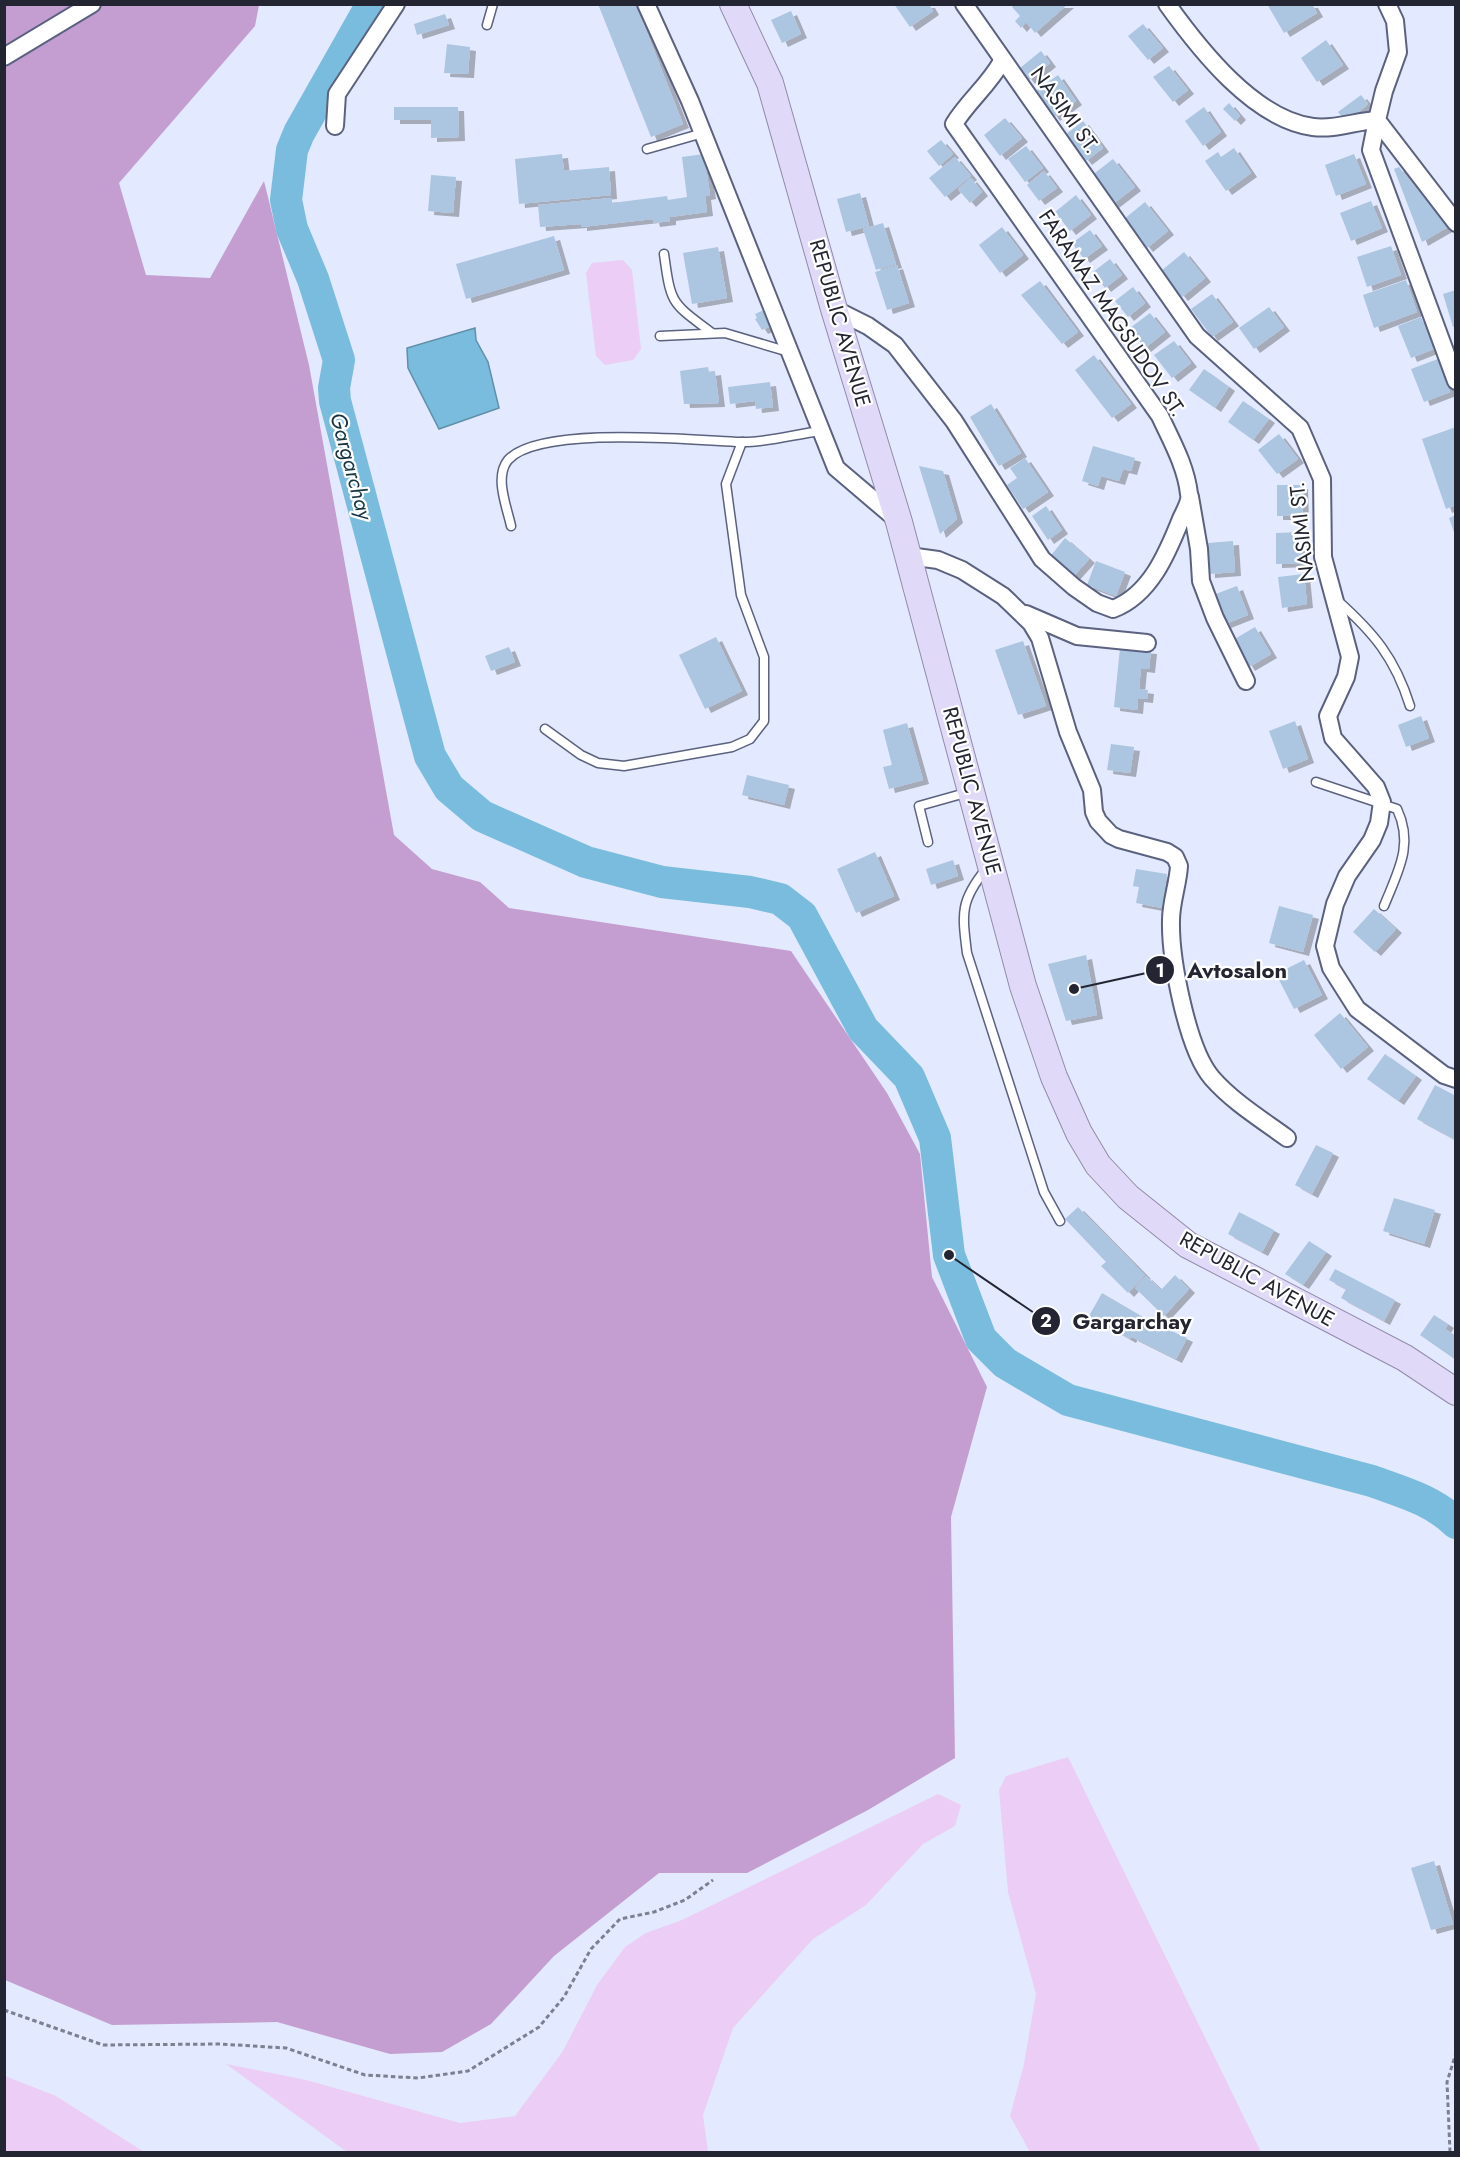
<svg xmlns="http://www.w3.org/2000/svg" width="1460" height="2157" viewBox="0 0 1460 2157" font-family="Jost,sans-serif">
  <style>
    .green { fill: #eccdf6 }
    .forest { fill: #c49ed1 }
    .water { fill: #7abcdd; stroke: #608faa; stroke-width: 1.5 }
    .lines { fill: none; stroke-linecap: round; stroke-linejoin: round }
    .river { stroke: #7abcdd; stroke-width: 32 }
    .building { fill: #acc5e1; filter: url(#shadow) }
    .service-casing { stroke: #5b6280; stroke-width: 11 }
    .minor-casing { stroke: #5b6280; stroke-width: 20 }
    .primary-casing { stroke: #918aae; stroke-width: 28 }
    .path { stroke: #7c8191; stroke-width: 3; stroke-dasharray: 4.5 3; stroke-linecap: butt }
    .service { stroke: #fff; stroke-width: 8 }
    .minor { stroke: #fff; stroke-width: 16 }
    .primary { stroke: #e0d9f7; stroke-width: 26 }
    .labels { text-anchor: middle; stroke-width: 4.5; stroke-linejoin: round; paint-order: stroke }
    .street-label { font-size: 21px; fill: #232632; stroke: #fff }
    .water-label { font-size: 22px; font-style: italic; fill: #163543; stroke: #fff }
    .leader { fill: none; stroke: #232632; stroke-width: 2 }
    .callout-dot { fill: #232632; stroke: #fff; stroke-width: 2 }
    .mark-label { font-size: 18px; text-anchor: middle; font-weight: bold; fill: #fff }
    .callout-label { font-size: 22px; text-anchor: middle; font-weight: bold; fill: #232632; stroke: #fff; stroke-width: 4.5; stroke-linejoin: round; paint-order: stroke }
  </style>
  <defs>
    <filter id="shadow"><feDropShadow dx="6" dy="4" stdDeviation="0" flood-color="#0004"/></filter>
  </defs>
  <rect width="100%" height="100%" fill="#e3e9fe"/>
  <!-- green -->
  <g class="green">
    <polygon points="623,260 632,270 641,349 633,360 605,365 596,356 586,273 592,263"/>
    <polygon points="1068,1757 1261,2152 1030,2152 1010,2116 1024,2064 1036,1994 1008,1892 999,1790 1006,1776"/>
    <polygon points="938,1794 961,1805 955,1826 923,1844 866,1905 813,1939 733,2028 703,2115 708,2152 347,2152 226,2064 306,2080 460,2123 515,2116 563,2051 597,1985 625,1947 646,1933 682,1920"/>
    <polygon points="5,2076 56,2096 144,2152 5,2152"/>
  </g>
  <!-- forest -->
  <polygon class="forest" points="4,5 259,5 255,26 119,183 146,275 210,278 264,181 309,365 394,835 432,869 480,882 509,908 791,951 887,1093 920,1154 932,1277 987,1387 951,1517 955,1758 868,1810 747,1873 659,1873 554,1956 491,2024 442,2052 390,2054 277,2022 112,2025 5,1980"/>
  <!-- water -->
  <polygon class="water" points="475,328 476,340 488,362 499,408 439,429 408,368 407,348"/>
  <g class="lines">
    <!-- river -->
    <path class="river" d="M 372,4 L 299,133 L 292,150 L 286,200 L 292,229 L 313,279 L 339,360 L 334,388 L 335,401 L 430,756 L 449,788 L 482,816 L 586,862 L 662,882 L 750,892 L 780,899 L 802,916 L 863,1029 L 909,1077 L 935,1138 L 949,1255 L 981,1339 L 1005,1363 L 1068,1400 L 1372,1481 C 1402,1492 1433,1500 1456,1523"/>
  </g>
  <!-- building -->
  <g class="building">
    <polygon points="598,4 636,5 683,124 651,137"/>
    <polygon points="894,4 929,4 933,11 910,27"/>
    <polygon points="1015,4 1068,4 1035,33 1026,22 1021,28 1015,21 1020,16 1012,7"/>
    <polygon points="1267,4 1312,4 1317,13 1284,33"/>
    <polygon points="791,11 801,34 782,43 771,20"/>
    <polygon points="445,14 449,25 417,35 414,24"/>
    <polygon points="1143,24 1163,48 1148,60 1128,36"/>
    <polygon points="1326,40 1343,65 1317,82 1301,58"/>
    <polygon points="447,44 470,47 468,74 444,73"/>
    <polygon points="1041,51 1050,63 1029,80 1020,68"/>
    <polygon points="1169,66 1188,90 1173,102 1153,77"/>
    <polygon points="1058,75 1076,101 1054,117 1036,91"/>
    <polygon points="1361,95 1368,104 1354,116 1344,119 1338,112"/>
    <polygon points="1229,103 1240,116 1235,121 1223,109"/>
    <polygon points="394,107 458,107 459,137 431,138 431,120 394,120"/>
    <polygon points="1204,107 1221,132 1203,146 1185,121"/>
    <polygon points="1005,118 1022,138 1000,156 984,135"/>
    <polygon points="1083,121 1103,148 1086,161 1065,135"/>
    <polygon points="941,140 953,154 939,166 927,151"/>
    <polygon points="1026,146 1043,168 1025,182 1008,159"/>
    <polygon points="1234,148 1251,173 1226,191 1205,161 1218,152 1221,157"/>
    <polygon points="562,154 564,171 609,167 611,195 519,204 515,159"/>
    <polygon points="704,154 710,195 705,196 707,212 670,217 670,221 654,223 653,219 581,227 581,224 540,227 538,205 612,198 612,203 667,196 668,200 687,197 682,157"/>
    <polygon points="1354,154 1366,184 1336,196 1325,165"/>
    <polygon points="955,157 971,176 945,197 929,178"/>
    <polygon points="1113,159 1135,187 1113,204 1091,176"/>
    <polygon points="1399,167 1448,227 1422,242 1394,169"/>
    <polygon points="1044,171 1057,188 1039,201 1027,185"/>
    <polygon points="431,175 456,177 453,213 428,211"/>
    <polygon points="971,178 982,192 970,203 958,189"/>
    <polygon points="860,193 869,226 846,232 837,199"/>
    <polygon points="1076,195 1091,215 1070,231 1055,212"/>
    <polygon points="1371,201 1382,228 1351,241 1340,213"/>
    <polygon points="1145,202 1168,231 1147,248 1124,219"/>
    <polygon points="883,223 896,264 876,270 863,229"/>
    <polygon points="1002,227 1023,255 1000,273 979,245"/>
    <polygon points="1090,230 1102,246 1084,259 1072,243"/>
    <polygon points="554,236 564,270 466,299 456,264"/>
    <polygon points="1391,246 1401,275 1367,287 1357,257"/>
    <polygon points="718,247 727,298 692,304 683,253"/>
    <polygon points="1184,252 1205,278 1182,297 1161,271"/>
    <polygon points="1110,259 1122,275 1105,288 1093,272"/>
    <polygon points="897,265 909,303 887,310 875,272"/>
    <polygon points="1406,280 1417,312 1374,328 1363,295"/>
    <polygon points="1040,281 1078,332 1062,344 1021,295"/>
    <polygon points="1133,287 1145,303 1128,317 1115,301"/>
    <polygon points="1456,290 1456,326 1453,327 1443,294"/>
    <polygon points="1212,294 1233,322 1212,337 1191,309"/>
    <polygon points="1269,307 1284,327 1254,349 1239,328"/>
    <polygon points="764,310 771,326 762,330 755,319 757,318 755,314"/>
    <polygon points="1150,313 1165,332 1145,348 1130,328"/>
    <polygon points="1421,317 1434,349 1411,358 1398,326"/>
    <polygon points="1174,341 1191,363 1172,378 1154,355"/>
    <polygon points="1094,355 1131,404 1112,418 1075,370"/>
    <polygon points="1438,359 1450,392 1424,402 1411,369"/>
    <polygon points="708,367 709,372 715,371 719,403 684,404 680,371"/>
    <polygon points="1204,369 1229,387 1215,408 1189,390"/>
    <polygon points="770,382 773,407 756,409 755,401 730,404 728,387"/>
    <polygon points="1243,401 1269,419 1253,440 1228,422"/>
    <polygon points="991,404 1021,453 999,466 970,417"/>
    <polygon points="1456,427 1456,505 1446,509 1422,439"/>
    <polygon points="1279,434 1298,459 1277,474 1258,450"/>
    <polygon points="1093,446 1135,458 1131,471 1123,469 1119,481 1101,476 1098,486 1082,481"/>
    <polygon points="1025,458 1048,492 1023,509 1007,485 1017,478 1010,468"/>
    <polygon points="919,466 943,471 957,519 940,534"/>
    <polygon points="1277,485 1302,485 1303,516 1277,516"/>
    <polygon points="1046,506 1062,530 1048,540 1032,516"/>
    <polygon points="1456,515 1456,535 1455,535 1449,518"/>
    <polygon points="1302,532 1302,563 1276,564 1276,533"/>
    <polygon points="1065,538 1089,559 1072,578 1049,558"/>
    <polygon points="1233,541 1235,572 1209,574 1208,543"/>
    <polygon points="1096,561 1125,572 1116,596 1087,585"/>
    <polygon points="1304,574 1307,604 1282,608 1278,577"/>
    <polygon points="1237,586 1248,615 1225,624 1213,595"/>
    <polygon points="1255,627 1271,654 1249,667 1233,640"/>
    <polygon points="716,637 742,691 705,709 679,655"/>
    <polygon points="1023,641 1046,706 1018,715 995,650"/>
    <polygon points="509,647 515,662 491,671 485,656"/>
    <polygon points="1120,648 1151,650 1149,669 1141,668 1139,689 1148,690 1147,699 1138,698 1137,710 1114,707"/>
    <polygon points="1421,716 1429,738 1406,747 1398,725"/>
    <polygon points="1295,721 1308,759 1283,769 1269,731"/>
    <polygon points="907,723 923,780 889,789 883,767 892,765 883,730"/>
    <polygon points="1111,744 1134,747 1130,773 1107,770"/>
    <polygon points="747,775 789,785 784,805 742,795"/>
    <polygon points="875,852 894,896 856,913 837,869"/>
    <polygon points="953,860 958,876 931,885 926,869"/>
    <polygon points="1136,869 1167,874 1162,908 1136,903 1139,887 1133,886"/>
    <polygon points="1279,906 1313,915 1303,952 1269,943"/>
    <polygon points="1374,909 1396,929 1375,952 1353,932"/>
    <polygon points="1086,955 1097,1015 1066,1021 1048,964"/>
    <polygon points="1304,960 1322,995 1294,1009 1276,974"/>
    <polygon points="1340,1013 1368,1047 1341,1069 1314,1035"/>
    <polygon points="1385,1054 1416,1076 1398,1101 1367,1079"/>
    <polygon points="1435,1085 1456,1096 1456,1140 1417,1119"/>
    <polygon points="1316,1145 1333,1153 1312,1194 1295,1185"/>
    <polygon points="1394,1198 1435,1210 1424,1244 1383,1231"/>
    <polygon points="1078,1207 1145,1275 1128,1293 1101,1266 1106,1262 1065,1219"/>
    <polygon points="1239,1212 1274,1230 1262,1252 1228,1234"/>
    <polygon points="1309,1241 1326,1252 1303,1285 1285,1274"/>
    <polygon points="1335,1269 1395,1300 1384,1321 1341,1298 1346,1289 1329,1280"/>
    <polygon points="1175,1275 1189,1289 1164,1316 1135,1288 1146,1276 1161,1290"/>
    <polygon points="1102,1293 1143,1317 1130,1339 1089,1316"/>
    <polygon points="1434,1315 1448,1324 1445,1329 1456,1336 1456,1360 1420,1335"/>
    <polygon points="1143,1318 1187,1338 1176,1359 1132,1337"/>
    <polygon points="1434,1861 1453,1924 1431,1930 1411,1868"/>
  </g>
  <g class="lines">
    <defs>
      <g id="service">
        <polyline points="487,25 493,4"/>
        <polyline points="647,149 703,133"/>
        <path d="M 664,254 C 671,305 671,302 712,333"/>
        <polyline points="660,336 725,333 789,352"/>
        <path d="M 511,526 C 507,507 494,477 508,460 C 539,425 693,440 740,442 C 766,443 795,434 821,431"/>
        <path d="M 1337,600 C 1374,633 1395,658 1410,706"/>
        <polyline points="545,729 581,755 598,763 624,766 732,747 750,739 764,721 764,657 741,595 726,484 742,442"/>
        <path d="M 1316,782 L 1397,809 C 1414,845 1398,871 1384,906"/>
        <polyline points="928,842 919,806 969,792"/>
        <path d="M 986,869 C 960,901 962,913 967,953 L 1044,1192 L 1060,1221"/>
      </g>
      <g id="minor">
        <polyline points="646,4 690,101 836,468 896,519"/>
        <polyline points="964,4 1197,336 1300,428 1322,479 1323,557 1350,657 1346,677 1328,716 1333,738 1376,787 1382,802 1379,823 1372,840 1347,876 1335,904 1325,946 1331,968 1357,1009 1444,1075 1456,1079"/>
        <path d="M 1167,4 C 1200,50 1254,119 1313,127 C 1335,130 1356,121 1377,120 L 1371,150 L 1456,381"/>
        <polyline points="1387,4 1395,21 1398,52 1384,91 1377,120 1456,223"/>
        <polyline points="4,57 92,4"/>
        <polyline points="335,126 337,94 396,4"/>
        <path d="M 834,309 L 868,326 L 895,345 L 954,421 L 1042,559 L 1074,587 L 1097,603 L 1113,609 C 1150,595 1167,554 1181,519 C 1184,512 1191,501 1189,494 C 1186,466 1171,440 1160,416 L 954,124 C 968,101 989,85 1002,61"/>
        <polyline points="1190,497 1199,549 1201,581 1215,618 1246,681"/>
        <path d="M 909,556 L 938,560 L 962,570 L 1003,596 L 1031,623 L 1040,638 L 1068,732 L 1092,790 L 1094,812 L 1098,821 L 1111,835 L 1119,839 L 1167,852 L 1175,857 L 1179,866 C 1178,884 1171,902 1171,920 C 1170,958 1187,1049 1212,1078 C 1233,1102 1261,1119 1287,1138"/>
        <polyline points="1026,614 1077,636 1147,643"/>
      </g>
      <polyline id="primary" points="733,4 770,83 834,309 899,522 1023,986 1054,1077 1079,1133 1098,1165 1128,1197 1188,1245 1405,1358 1456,1392"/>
    </defs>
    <!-- service casing -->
    <use href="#service" class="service-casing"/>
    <!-- minor casing -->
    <use href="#minor" class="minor-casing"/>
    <!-- primary casing -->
    <use href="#primary" class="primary-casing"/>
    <!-- path -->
    <g class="path">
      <polyline points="4,2010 103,2045 220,2044 286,2048 365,2075 418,2078 468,2071 539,2027 564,1997 591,1949 620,1919 654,1912 685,1900 713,1880"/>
      <polyline points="1450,2152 1447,2082 1456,2053"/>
    </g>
    <!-- service -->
    <use href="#service" class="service"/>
    <!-- minor -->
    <use href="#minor" class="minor"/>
    <!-- primary -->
    <use href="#primary" class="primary"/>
  </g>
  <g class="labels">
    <!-- street labels -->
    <g class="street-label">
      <text transform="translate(1065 110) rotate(54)" y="7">NASIMI ST.</text>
      <text transform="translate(1112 313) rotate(56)" y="7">FARAMAZ MAGSUDOV ST.</text>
      <text transform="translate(840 323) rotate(74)" y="7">REPUBLIC AVENUE</text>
      <text transform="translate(1302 532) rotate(-96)" y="7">NASIMI ST.</text>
      <text transform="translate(972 791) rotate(75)" y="7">REPUBLIC AVENUE</text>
      <text transform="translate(1257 1279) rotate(29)" y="7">REPUBLIC AVENUE</text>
    </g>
    <!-- water labels -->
    <g class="water-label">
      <text transform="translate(352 466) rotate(75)" y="8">Gargarchay</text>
    </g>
  </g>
  <!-- callouts -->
  <path class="leader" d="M1074 989L1160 970M949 1255L1046 1321"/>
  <g class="callout-dot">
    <circle cx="1074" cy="989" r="6"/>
    <circle cx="949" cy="1255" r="6"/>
    <circle cx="1160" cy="970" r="15"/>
    <circle cx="1046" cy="1321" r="15"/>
  </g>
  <g class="mark-label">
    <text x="1160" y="977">1</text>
    <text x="1046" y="1327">2</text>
  </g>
  <g class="callout-label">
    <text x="1237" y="978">Avtosalon</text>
    <text x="1132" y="1329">Gargarchay</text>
  </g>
  <!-- border -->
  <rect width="1460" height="2157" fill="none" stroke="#232632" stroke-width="12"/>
</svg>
